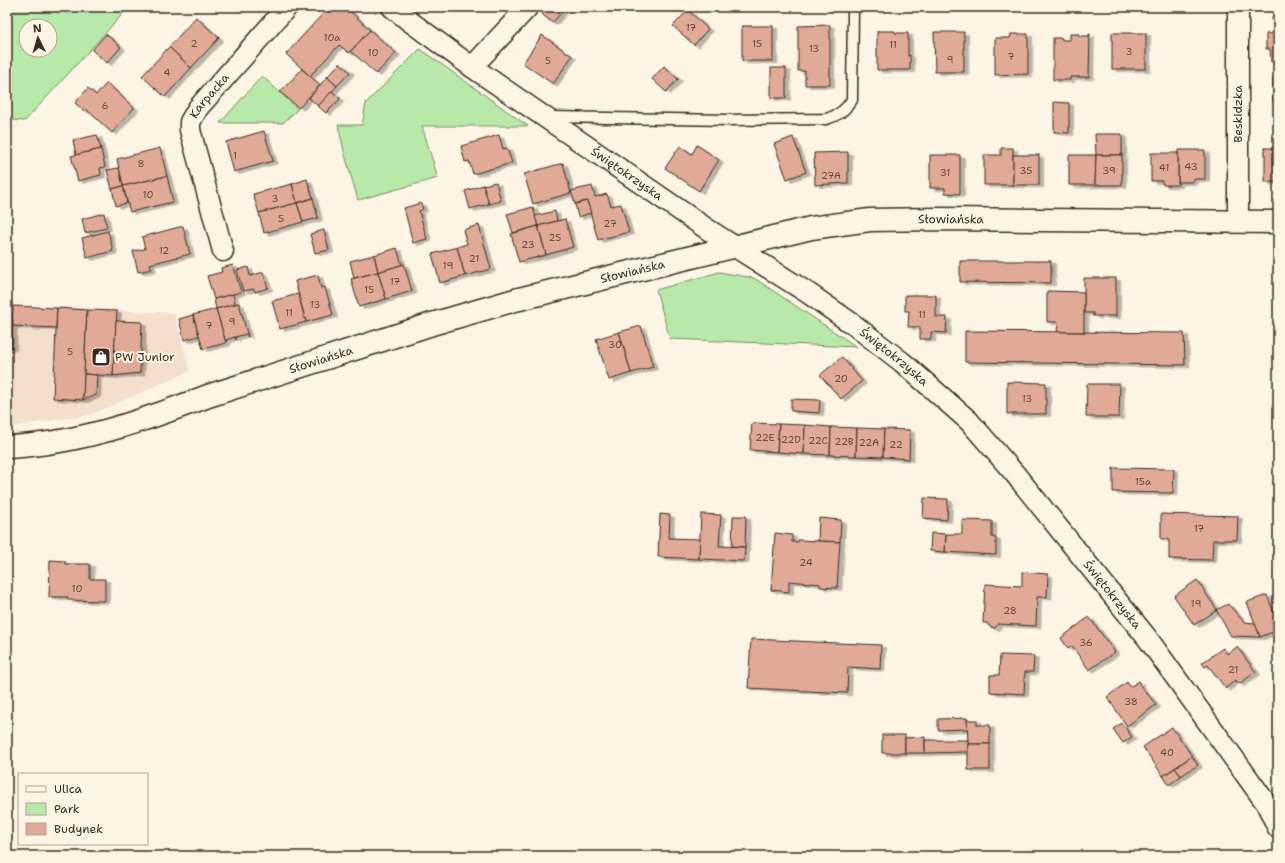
<svg xmlns="http://www.w3.org/2000/svg" width="1285" height="863" viewBox="0 0 1285 863" font-family="'Shantell Sans',sans-serif">
  <style>
    .built { fill: #f4dece }
    .green { fill: #b8e9a9; stroke: #7a8a64; fill-rule: evenodd }
    .building { fill: #e0aa97; stroke: #3b2a1e; filter: url(#shadow) }
    .lines { fill: none; stroke-linecap: round; stroke-linejoin: round }
    .lane-casing { stroke: #3b2a1e; stroke-width: 13 }
    .street-casing { stroke: #3b2a1e; stroke-width: 23 }
    .secondary-casing { stroke: #3b2a1e; stroke-width: 25 }
    .lane { stroke: #fcf5e5; stroke-width: 10 }
    .street { stroke: #fcf5e5; stroke-width: 20 }
    .secondary { stroke: #fcf5e5; stroke-width: 22 }
    .labels { text-anchor: middle; stroke-width: 4; stroke-linejoin: round; paint-order: stroke }
    .number-label { font-size: 10px; fill: #644a3c }
    .street-label { font-size: 12px; fill: #3b2a1e; stroke: #fcf5e5 }
    .poi-label { font-size: 12px; fill: #3b2a1e; stroke: #fcf5e5; text-anchor: start }
  </style>
  <defs>
    <filter id="shadow"><feDropShadow dx="4.5" dy="2.5" stdDeviation="0" flood-color="#0004"/></filter>
  </defs>
  <rect width="100%" height="100%" fill="#fcf5e5"/>
  <filter id="ink" filterUnits="userSpaceOnUse"><feTurbulence type="fractalNoise" baseFrequency=".025" numOctaves="2"/><feDisplacementMap in="SourceGraphic" scale="8" xChannelSelector="R" yChannelSelector="G"/><feConvolveMatrix kernelMatrix="1 2 1 2 8 2 1 2 1" color-interpolation-filters="sRGB"/></filter>
  <g filter="url(#ink)">
    <!-- built -->
    <polygon class="built" points="13,305 174,313 190,371 90,415 9,427"/>
    <!-- green -->
    <g class="green">
      <path d="M 7,7 L 129,7 L 25,121 L 7,120 ZM 26,26 L 50,26 L 50,50 L 26,50 Z"/>
      <polygon points="420,49 528,126 422,126 438,178 358,200 345,155 338,125 362,125 366,103"/>
      <polygon points="262,76 298,109 283,123 220,123"/>
      <polygon points="719,272 754,278 857,347 670,339 656,290"/>
    </g>
    <!-- building -->
    <g class="building">
      <polygon points="329,7 346,7 370,30 349,53 339,45 310,76 286,54"/>
      <polygon points="548,7 567,7 552,23 542,14"/>
      <polygon points="1276,7 1278,7 1278,33 1273,34 1272,18 1276,19"/>
      <polygon points="688,10 708,29 694,45 673,26"/>
      <polygon points="196,17 219,38 191,68 169,47"/>
      <polygon points="830,25 830,85 805,85 805,71 798,71 798,26"/>
      <rect x="742" y="26" width="31" height="35"/>
      <polygon points="370,30 396,53 376,74 351,51"/>
      <polygon points="877,31 895,31 895,33 908,33 908,56 910,55 910,70 877,70"/>
      <polygon points="934,32 964,32 964,72 935,72"/>
      <rect x="1112" y="33" width="34" height="36"/>
      <polygon points="1278,33 1278,61 1271,62 1270,49 1266,49 1266,34"/>
      <polygon points="106,34 121,47 107,63 92,50"/>
      <polygon points="1011,34 1028,34 1028,74 995,75 995,38 1010,38"/>
      <polygon points="1070,34 1079,34 1079,36 1089,36 1089,34 1090,34 1089,77 1070,77 1070,80 1053,80 1053,38 1062,38 1062,40 1070,40"/>
      <polygon points="542,35 572,56 553,84 523,63"/>
      <polygon points="169,47 191,68 165,97 142,76"/>
      <polygon points="340,63 350,72 337,86 327,77"/>
      <polygon points="664,66 678,79 666,92 652,79"/>
      <rect x="771" y="68" width="15" height="30"/>
      <polygon points="302,69 320,85 299,108 280,92"/>
      <polygon points="327,77 337,86 318,106 309,98"/>
      <rect x="1273" y="78" width="5" height="23"/>
      <polygon points="107,83 134,108 112,133 86,109 84,111 75,103 88,88 96,95"/>
      <polygon points="332,91 340,99 326,113 318,106"/>
      <polygon points="1054,102 1069,103 1069,133 1054,132"/>
      <polygon points="264,131 273,161 234,172 226,142"/>
      <polygon points="1095,134 1122,134 1122,155 1096,155"/>
      <polygon points="97,135 101,149 76,155 73,140"/>
      <polygon points="499,135 503,149 507,148 512,163 473,174 469,161 465,162 461,146"/>
      <polygon points="793,137 806,172 787,179 774,144"/>
      <polygon points="697,145 719,160 699,191 665,168 680,146 692,154"/>
      <polygon points="160,148 167,176 123,186 117,159"/>
      <polygon points="1001,148 1013,148 1013,185 984,185 984,155 1001,155"/>
      <rect x="1265" y="148" width="13" height="34"/>
      <polygon points="101,149 105,167 100,168 101,175 78,181 71,156"/>
      <polygon points="1178,150 1205,150 1205,179 1193,179 1193,182 1178,182"/>
      <polygon points="848,152 848,183 815,185 814,153"/>
      <polygon points="1151,153 1178,153 1178,185 1163,185 1162,181 1151,181"/>
      <polygon points="930,155 960,155 960,194 945,193 945,188 930,188"/>
      <rect x="1013" y="155" width="26" height="30"/>
      <polygon points="1069,155 1096,155 1095,185 1069,185"/>
      <polygon points="1096,155 1122,155 1122,185 1095,185"/>
      <polygon points="563,163 571,193 533,204 524,174"/>
      <polygon points="119,168 123,186 112,189 107,170"/>
      <polygon points="167,176 173,202 130,212 123,186"/>
      <polygon points="307,179 313,198 297,203 292,184"/>
      <polygon points="496,182 501,201 489,204 483,185"/>
      <polygon points="292,184 297,203 259,213 253,194"/>
      <polygon points="483,185 489,204 470,209 465,191"/>
      <polygon points="123,186 127,203 116,206 112,189"/>
      <polygon points="592,186 595,197 607,194 611,206 621,204 629,232 598,240 587,201 575,204 571,191"/>
      <polygon points="313,198 318,218 303,222 297,203"/>
      <polygon points="587,201 591,213 578,217 575,204"/>
      <polygon points="297,203 303,222 264,233 259,213"/>
      <polygon points="421,203 423,209 419,211 427,239 413,243 404,208"/>
      <polygon points="533,207 538,226 513,233 507,214"/>
      <polygon points="555,211 557,221 538,226 535,216"/>
      <polygon points="104,213 107,228 85,233 82,219"/>
      <polygon points="565,219 573,247 546,255 538,226"/>
      <polygon points="479,225 491,269 465,276 457,247 467,244 463,230"/>
      <polygon points="183,226 190,254 150,264 152,269 138,272 133,251 145,249 142,237"/>
      <polygon points="538,226 546,255 519,262 511,234"/>
      <polygon points="324,230 329,250 315,253 310,234"/>
      <polygon points="108,231 113,251 87,258 82,238"/>
      <polygon points="457,247 465,276 440,283 432,254"/>
      <polygon points="397,248 402,265 378,272 374,255"/>
      <polygon points="374,255 378,272 354,278 350,261"/>
      <polygon points="960,261 1051,261 1051,283 960,282"/>
      <polygon points="404,264 412,291 386,299 378,272"/>
      <polygon points="233,265 241,292 214,299 207,276 222,272 221,268"/>
      <polygon points="248,267 250,276 263,272 268,288 255,292 254,289 243,291 237,270"/>
      <polygon points="378,272 386,299 359,307 351,279"/>
      <polygon points="318,275 321,288 325,287 333,315 306,322 295,281"/>
      <polygon points="1084,278 1116,278 1116,316 1093,316 1093,313 1084,313"/>
      <polygon points="1047,291 1084,292 1084,332 1057,332 1058,322 1047,322"/>
      <polygon points="233,294 235,304 216,309 214,299"/>
      <polygon points="298,294 306,322 280,329 272,301"/>
      <polygon points="905,295 936,295 936,317 947,317 946,333 931,332 931,339 920,339 920,327 908,327 909,311 905,311"/>
      <polygon points="239,303 248,337 247,334 235,337 236,340 235,337 226,340 226,343 216,309"/>
      <polygon points="13,306 57,308 56,328 12,326"/>
      <polygon points="57,308 87,310 83,400 53,398"/>
      <polygon points="216,309 226,343 203,349 193,315"/>
      <polygon points="87,310 117,311 113,376 84,374"/>
      <polygon points="193,315 199,336 184,340 179,319"/>
      <polygon points="7,318 13,319 12,348 7,348"/>
      <polygon points="116,321 142,322 140,373 113,376"/>
      <polygon points="641,326 653,367 631,373 619,332"/>
      <polygon points="965,331 1184,333 1185,365 965,362"/>
      <polygon points="619,332 631,373 609,380 596,339"/>
      <polygon points="842,357 862,381 841,399 820,375"/>
      <polygon points="84,374 97,375 96,395 83,400"/>
      <polygon points="1007,382 1046,383 1046,414 1007,414"/>
      <polygon points="1087,384 1120,384 1119,417 1086,417"/>
      <polygon points="791,399 820,400 819,413 791,411"/>
      <polygon points="752,423 779,424 777,452 750,450"/>
      <polygon points="779,424 805,425 804,454 777,452"/>
      <polygon points="805,425 831,427 830,455 804,454"/>
      <polygon points="831,427 857,428 856,456 830,455"/>
      <polygon points="857,428 884,429 883,457 856,456"/>
      <polygon points="884,429 910,430 909,459 883,457"/>
      <polygon points="1113,468 1174,469 1173,493 1113,492"/>
      <polygon points="924,498 948,499 947,520 923,518"/>
      <polygon points="660,514 670,515 669,538 700,539 699,559 658,557"/>
      <polygon points="701,514 721,515 719,546 745,547 744,561 699,559"/>
      <polygon points="1161,514 1238,516 1237,540 1213,540 1212,560 1169,559 1169,539 1161,539"/>
      <polygon points="733,516 746,516 745,547 732,546"/>
      <polygon points="819,518 841,520 840,542 818,541"/>
      <polygon points="962,520 992,521 992,537 996,538 996,555 945,552 946,534 962,534"/>
      <polygon points="775,533 792,535 792,542 798,542 798,540 840,542 837,588 820,587 820,584 789,581 789,592 771,590"/>
      <polygon points="931,533 946,534 945,552 930,551"/>
      <polygon points="50,560 65,561 65,564 90,564 90,579 105,579 105,601 68,600 68,597 49,597"/>
      <polygon points="1022,572 1048,574 1047,597 1037,597 1036,626 998,624 995,628 990,627 987,623 983,623 985,584 1022,586"/>
      <polygon points="1197,580 1217,610 1194,625 1174,596"/>
      <polygon points="1267,595 1278,623 1278,630 1260,637 1247,602"/>
      <polygon points="1228,604 1244,622 1255,623 1260,637 1231,636 1216,610"/>
      <polygon points="1089,617 1115,652 1089,670 1072,646 1068,649 1061,638"/>
      <polygon points="751,639 881,645 880,669 848,667 847,693 748,688"/>
      <polygon points="1237,647 1256,672 1239,684 1236,680 1227,687 1227,688 1226,689 1208,665 1205,667 1202,663 1223,648 1227,654"/>
      <polygon points="1000,655 1034,656 1033,672 1025,672 1024,694 990,692 990,675 999,675"/>
      <polygon points="1139,681 1140,682 1139,683 1147,695 1148,694 1156,705 1127,726 1107,697 1127,682 1130,687"/>
      <polygon points="967,718 968,729 938,730 938,719"/>
      <polygon points="967,720 977,720 977,725 990,725 990,744 968,744"/>
      <rect x="1277" y="721" width="1" height="27"/>
      <polygon points="1122,723 1132,737 1123,743 1113,729"/>
      <polygon points="1172,727 1192,756 1163,776 1143,747"/>
      <rect x="882" y="735" width="23" height="18"/>
      <polygon points="925,737 925,753 905,753 905,738"/>
      <polygon points="925,740 968,740 968,752 925,753"/>
      <rect x="968" y="744" width="22" height="26"/>
      <polygon points="1192,756 1198,765 1181,776 1175,768"/>
      <polygon points="1175,768 1181,776 1169,785 1163,776"/>
    </g>
    <g class="lines">
      <defs>
        <path id="lane" d="M 549,117 L 729,120 L 826,119 C 839,115 844,111 852,100 L 853,7"/>
        <g id="street">
          <path id="s1" d="M 392,7 L 408,20 L 472,67 L 707,229 L 808,293 L 854,325 L 902,362 L 969,421 L 1015,474 L 1148,639 L 1266,803 L 1278,828"/>
          <polyline points="1238,7 1238,222"/>
          <polyline points="472,67 528,7"/>
          <path id="s2" d="M 223,251 L 190,130 L 190,122 L 198,108 L 287,7"/>
        </g>
        <g id="secondary">
          <path id="s3" d="M 7,447 C 77,444 143,421 208,396 L 432,324 L 515,300 L 811,228 L 870,220 L 939,219 L 1278,222"/>
        </g>
      </defs>
      <!-- lane casing -->
      <use href="#lane" class="lane-casing"/>
      <!-- street casing -->
      <use href="#street" class="street-casing"/>
      <!-- secondary casing -->
      <use href="#secondary" class="secondary-casing"/>
      <!-- lane -->
      <use href="#lane" class="lane"/>
      <!-- street -->
      <use href="#street" class="street"/>
      <!-- secondary -->
      <use href="#secondary" class="secondary"/>
    </g>
  </g>
  <!-- icons -->
  <defs>
    <symbol id="shop-square" viewBox="-11 -11 22 22"><rect x="-9" y="-9" width="18" height="18" rx="4" fill="#3b2a1e" stroke="#fcf5e5"/><path d="M-5-2.5h2.3a2.7 3.5 0 0 1 5.4 0H5L5.5 6h-11ZM-1.5-2.5h3a1.5 2.3 0 0 0-3 0Z" fill="#fff"/></symbol>
  </defs>
  <g fill-rule="evenodd">
    <use href="#shop-square" x="90" y="346" width="22" height="22"/>
  </g>
  <g class="labels">
    <!-- number labels -->
    <g class="number-label">
      <text x="691" y="31">17</text>
      <text x="332" y="41">10a</text>
      <text x="194" y="47">2</text>
      <text x="757" y="47">15</text>
      <text x="893" y="48">11</text>
      <text x="814" y="52">13</text>
      <text x="1129" y="55">3</text>
      <text x="373" y="56">10</text>
      <text x="1011" y="60">7</text>
      <text x="950" y="63">9</text>
      <text x="548" y="64">5</text>
      <text x="167" y="76">4</text>
      <text x="105" y="109">6</text>
      <text x="235" y="159">1</text>
      <text x="141" y="167">8</text>
      <text x="1191" y="170">43</text>
      <text x="1164" y="171">41</text>
      <text x="1026" y="174">35</text>
      <text x="1109" y="174">39</text>
      <text x="945" y="176">31</text>
      <text x="831" y="179">27A</text>
      <text x="148" y="198">10</text>
      <text x="275" y="202">3</text>
      <text x="281" y="222">5</text>
      <text x="610" y="227">27</text>
      <text x="555" y="241">25</text>
      <text x="528" y="248">23</text>
      <text x="164" y="254">12</text>
      <text x="474" y="262">21</text>
      <text x="448" y="269">19</text>
      <text x="395" y="285">17</text>
      <text x="369" y="293">15</text>
      <text x="315" y="308">13</text>
      <text x="289" y="316">11</text>
      <text x="922" y="318">11</text>
      <text x="232" y="325">9</text>
      <text x="209" y="329">7</text>
      <text x="615" y="348">30</text>
      <text x="70" y="355">5</text>
      <text x="841" y="382">20</text>
      <text x="1027" y="402">13</text>
      <text x="765" y="441">22E</text>
      <text x="791" y="443">22D</text>
      <text x="818" y="444">22C</text>
      <text x="844" y="445">22B</text>
      <text x="869" y="446">22A</text>
      <text x="896" y="448">22</text>
      <text x="1143" y="485">15a</text>
      <text x="1199" y="532">17</text>
      <text x="806" y="566">24</text>
      <text x="77" y="592">10</text>
      <text x="1196" y="607">19</text>
      <text x="1010" y="614">28</text>
      <text x="1086" y="646">36</text>
      <text x="1233" y="673">21</text>
      <text x="1131" y="705">38</text>
      <text x="1167" y="756">40</text>
    </g>
    <!-- street labels -->
    <g class="street-label">
      <text dy="4" stroke="none"><textPath href="#s2" startOffset="166">Karpacka</textPath></text>
      <text transform="translate(1238 114) rotate(-90)" y="4">Beskidzka</text>
      <text dy="4" stroke="none"><textPath href="#s1" startOffset="288">Świętokrzyska</textPath></text>
      <text dy="4" stroke="none"><textPath href="#s3" startOffset="975">Słowiańska</textPath></text>
      <text dy="4" stroke="none"><textPath href="#s3" startOffset="651">Słowiańska</textPath></text>
      <text dy="4" stroke="none"><textPath href="#s1" startOffset="612">Świętokrzyska</textPath></text>
      <text dy="4" stroke="none"><textPath href="#s3" startOffset="327">Słowiańska</textPath></text>
      <text dy="4" stroke="none"><textPath href="#s1" startOffset="936">Świętokrzyska</textPath></text>
    </g>
    <!-- poi labels -->
    <g class="poi-label">
      <text x="115" y="361">PW Junior</text>
    </g>
  </g>
  <!-- margin -->
  <rect width="1285" height="863" fill="none" stroke="#fcf5e5" stroke-width="24"/>
  <rect x="12" y="12" width="1261" height="839" fill="none" stroke="#3b2a1e" stroke-width="1.5" filter="url(#ink)"/>
  <!-- legend -->
  <rect x="18" y="773" width="130" height="72" fill="#fcf5e5" stroke="#afa495"/>
  <rect x="26" y="786" width="20" height="6" fill="#fcf5e5" stroke="#afa495"/>
  <text x="54" y="793" font-size="12" fill="#3b2a1e">Ulica</text>
  <rect x="26" y="803" width="20" height="12" fill="#b8e9a9" stroke="#afa495"/>
  <text x="54" y="813" font-size="12" fill="#3b2a1e">Park</text>
  <rect x="26" y="823" width="20" height="12" fill="#e0aa97" stroke="#afa495"/>
  <text x="54" y="833" font-size="12" fill="#3b2a1e">Budynek</text>
  <!-- north arrow -->
  <g transform="translate(38 38) rotate(355)"><circle r="19" fill="#fcf5e5" stroke="#afa495"/>
  <path d="M0-3L7 15L0 10L-7 15Z" fill="#3b2a1e"/>
  <text y="-6" font-size="11" font-weight="bold" text-anchor="middle" fill="#3b2a1e">N</text>
  </g>
</svg>
